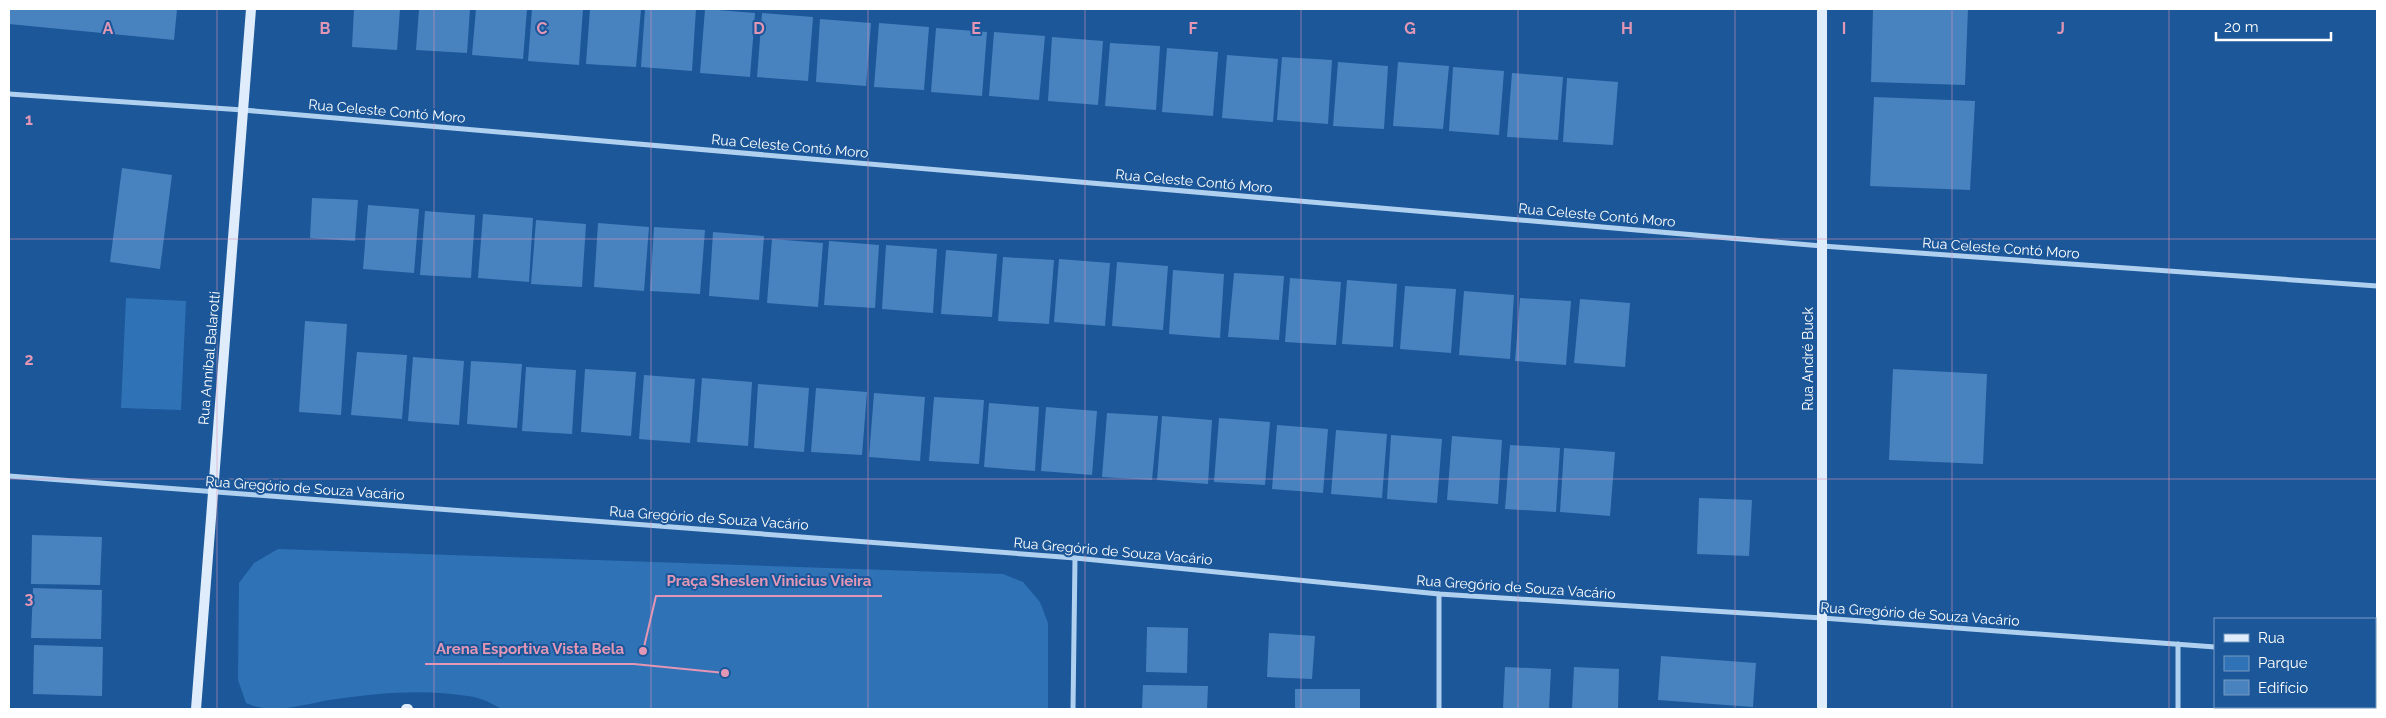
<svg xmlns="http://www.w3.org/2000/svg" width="2386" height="718" viewBox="0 0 2386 718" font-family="Raleway,sans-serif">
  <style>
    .green { fill: #2f72b6 }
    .building { fill: #4883c0 }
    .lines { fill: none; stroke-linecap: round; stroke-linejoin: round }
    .street { stroke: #b0d0f0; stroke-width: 5 }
    .secondary { stroke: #deecfb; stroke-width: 10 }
    .grid { fill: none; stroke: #e497b5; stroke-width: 1; stroke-opacity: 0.55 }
    .labels { text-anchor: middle; stroke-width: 4; stroke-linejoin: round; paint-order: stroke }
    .street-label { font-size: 14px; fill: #fff; stroke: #1b5799 }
    .grid-label { font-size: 16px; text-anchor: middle; font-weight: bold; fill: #e497b5; stroke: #1b5799; stroke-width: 4; stroke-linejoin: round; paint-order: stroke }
    .leader { fill: none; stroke: #e497b5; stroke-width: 2 }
    .callout-dot { fill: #e497b5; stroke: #1b5799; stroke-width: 2 }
    .callout-label { font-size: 15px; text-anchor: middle; font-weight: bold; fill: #e497b5; stroke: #1b5799; stroke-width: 4; stroke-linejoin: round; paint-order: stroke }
  </style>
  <rect width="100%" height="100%" fill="#1b5799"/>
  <!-- green -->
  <g class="green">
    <polygon points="126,298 186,301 181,410 121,408"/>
    <path d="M 278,549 L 1003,574 L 1023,582 L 1040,602 L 1048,623 L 1048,709 L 502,709 C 494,705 484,699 474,697 C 426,688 377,693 329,700 C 302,705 272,715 246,703 L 238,680 L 239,583 L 254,563 Z"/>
  </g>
  <!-- building -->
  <g class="building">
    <polygon points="9,9 177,9 174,40 9,24"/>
    <polygon points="354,9 400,9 397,50 352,47"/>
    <polygon points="419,9 470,9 467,53 416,50"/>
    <polygon points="476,9 527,9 523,59 472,55"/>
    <polygon points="532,9 583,9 579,65 528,61"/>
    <polygon points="590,9 641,9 636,67 586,64"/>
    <polygon points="645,9 696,9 692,71 641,67"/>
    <polygon points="705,9 755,13 750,77 700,73"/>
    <polygon points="1873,9 1968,9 1965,85 1871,82"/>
    <polygon points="762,13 813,17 808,81 757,77"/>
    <polygon points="820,19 871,23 866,86 816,82"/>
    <polygon points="879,23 929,27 924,90 874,87"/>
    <polygon points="936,28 987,32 982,96 931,92"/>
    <polygon points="994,32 1045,36 1039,100 989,96"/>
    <polygon points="1052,37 1103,41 1098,105 1048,101"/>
    <polygon points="1110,43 1160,46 1156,110 1105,106"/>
    <polygon points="1167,48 1218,52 1213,116 1162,112"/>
    <polygon points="1227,55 1278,59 1273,122 1222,118"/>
    <polygon points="1282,57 1332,60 1328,124 1277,120"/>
    <polygon points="1338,62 1388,66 1384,129 1333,126"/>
    <polygon points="1398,62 1449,66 1443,129 1393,126"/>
    <polygon points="1453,67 1504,71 1499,135 1449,131"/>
    <polygon points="1512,73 1563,77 1558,140 1507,137"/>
    <polygon points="1567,78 1618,82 1613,145 1563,142"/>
    <polygon points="1874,97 1975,101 1970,190 1870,186"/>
    <polygon points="122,168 172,175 160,269 110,262"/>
    <polygon points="312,198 358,200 355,241 310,238"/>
    <polygon points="368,205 419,209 414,273 363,269"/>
    <polygon points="425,211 475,215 471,278 420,275"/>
    <polygon points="483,214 533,218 529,282 478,278"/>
    <polygon points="536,220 586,224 582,287 531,284"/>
    <polygon points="598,223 649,227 644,291 594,287"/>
    <polygon points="654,227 705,230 700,294 650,291"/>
    <polygon points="713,232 764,236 759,300 709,296"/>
    <polygon points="772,239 823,243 818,307 767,303"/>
    <polygon points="829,241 879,245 875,308 824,305"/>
    <polygon points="886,245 937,249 933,313 882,309"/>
    <polygon points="946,250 997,254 992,317 941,314"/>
    <polygon points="1003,257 1054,260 1049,324 998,321"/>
    <polygon points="1059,259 1110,263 1105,326 1054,322"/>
    <polygon points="1117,262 1168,266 1163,330 1112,326"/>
    <polygon points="1173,270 1224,274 1220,338 1169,334"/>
    <polygon points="1234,273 1284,276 1279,340 1228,337"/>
    <polygon points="1290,278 1341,282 1336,345 1285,342"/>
    <polygon points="1347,280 1397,284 1393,347 1342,344"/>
    <polygon points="1405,286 1456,289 1451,353 1400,349"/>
    <polygon points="1464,291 1514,295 1510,359 1459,355"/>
    <polygon points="1520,298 1571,301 1566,365 1515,361"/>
    <polygon points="1580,299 1630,303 1625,367 1574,363"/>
    <polygon points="305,321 347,324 341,415 299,412"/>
    <polygon points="357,352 407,355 402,419 351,415"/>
    <polygon points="413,357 464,361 459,425 408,421"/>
    <polygon points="471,361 522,364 517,428 467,424"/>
    <polygon points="526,367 576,370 572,434 522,431"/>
    <polygon points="585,369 636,372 631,436 581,432"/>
    <polygon points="1893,369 1987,374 1983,464 1889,460"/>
    <polygon points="644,375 695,379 690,443 639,439"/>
    <polygon points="702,378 752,382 748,446 697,442"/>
    <polygon points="758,384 809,388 804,452 754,448"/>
    <polygon points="816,388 867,392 862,455 811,452"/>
    <polygon points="874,393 925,397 920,461 869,457"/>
    <polygon points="934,397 984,400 979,464 929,461"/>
    <polygon points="989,403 1039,407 1035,471 984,467"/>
    <polygon points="1046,407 1097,411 1092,475 1041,471"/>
    <polygon points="1107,413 1158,416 1152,480 1102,477"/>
    <polygon points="1162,416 1212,420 1208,484 1157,480"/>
    <polygon points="1219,418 1270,422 1265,485 1214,482"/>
    <polygon points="1277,425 1328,429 1323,493 1272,489"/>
    <polygon points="1336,430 1387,434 1382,498 1331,494"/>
    <polygon points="1391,435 1442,439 1437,503 1387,499"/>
    <polygon points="1452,436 1502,440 1498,504 1447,500"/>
    <polygon points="1510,445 1560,448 1556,512 1505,509"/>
    <polygon points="1564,448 1615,452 1610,516 1560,512"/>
    <polygon points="1699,498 1752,500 1749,556 1697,554"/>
    <polygon points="32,535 102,537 100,585 31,584"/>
    <polygon points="33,588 102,590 101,639 31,638"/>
    <polygon points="1147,627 1188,628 1187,673 1146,672"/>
    <polygon points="1269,633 1315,636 1312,679 1267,677"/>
    <polygon points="34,645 103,647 102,696 33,694"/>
    <polygon points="1661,656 1756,663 1753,707 1658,700"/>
    <polygon points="1505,667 1551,669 1549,709 1503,709"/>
    <polygon points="1574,667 1619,669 1618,709 1572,709"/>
    <polygon points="1143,685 1208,686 1207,709 1142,709"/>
    <rect x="1295" y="689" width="65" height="20"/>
  </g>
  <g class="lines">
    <!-- street -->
    <g class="street">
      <polyline points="9,94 243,110 1822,246 2377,286"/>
      <polyline points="9,476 1075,558 1439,594 1822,618 2215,647"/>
      <polyline points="2375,659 2377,659"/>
      <polyline points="1073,709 1075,558"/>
      <polyline points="1439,709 1439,594"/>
      <polyline points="2178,709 2178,644"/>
    </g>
    <!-- secondary -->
    <g class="secondary">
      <polyline points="1822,9 1822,709"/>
      <polyline points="196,709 251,9"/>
      <polyline points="406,709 408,709"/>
    </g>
  </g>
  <!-- grid -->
  <path class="grid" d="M 217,9 L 217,709M 434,9 L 434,709M 651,9 L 651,709M 868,9 L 868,709M 1085,9 L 1085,709M 1301,9 L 1301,709M 1518,9 L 1518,709M 1735,9 L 1735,709M 1952,9 L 1952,709M 2169,9 L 2169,709M 9,239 L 2377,239M 9,479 L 2377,479"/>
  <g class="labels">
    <!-- street labels -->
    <g class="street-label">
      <text transform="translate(387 111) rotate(5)" y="5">Rua Celeste Contó Moro</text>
      <text transform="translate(790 146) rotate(5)" y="5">Rua Celeste Contó Moro</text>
      <text transform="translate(1194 181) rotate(5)" y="5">Rua Celeste Contó Moro</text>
      <text transform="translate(1597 215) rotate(5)" y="5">Rua Celeste Contó Moro</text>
      <text transform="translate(2001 248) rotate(4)" y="5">Rua Celeste Contó Moro</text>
      <text transform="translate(209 358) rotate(-85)" y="5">Rua Anníbal Balarotti</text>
      <text transform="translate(1808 359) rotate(-90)" y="5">Rua André Buck</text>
      <text transform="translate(305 488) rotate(4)" y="5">Rua Gregório de Souza Vacário</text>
      <text transform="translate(709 518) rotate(4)" y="5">Rua Gregório de Souza Vacário</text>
      <text transform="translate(1113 551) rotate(5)" y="5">Rua Gregório de Souza Vacário</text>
      <text transform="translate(1516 587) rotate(4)" y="5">Rua Gregório de Souza Vacário</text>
      <text transform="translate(1920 614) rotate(4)" y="5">Rua Gregório de Souza Vacário</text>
    </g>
  </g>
  <g class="grid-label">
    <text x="108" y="34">A</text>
    <text x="325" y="34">B</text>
    <text x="542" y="34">C</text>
    <text x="759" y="34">D</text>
    <text x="976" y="34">E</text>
    <text x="1193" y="34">F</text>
    <text x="1410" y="34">G</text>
    <text x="1627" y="34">H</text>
    <text x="1844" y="34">I</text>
    <text x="2061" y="34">J</text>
    <text x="29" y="125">1</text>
    <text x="29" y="365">2</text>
    <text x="29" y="604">3</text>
  </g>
  <!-- callouts -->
  <path class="leader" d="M643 651L656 596H882M725 673L634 664H425"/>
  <g class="callout-dot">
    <circle cx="643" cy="651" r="5"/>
    <circle cx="725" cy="673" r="5"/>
  </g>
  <g class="callout-label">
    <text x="769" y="586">Praça Sheslen Vinicius Vieira</text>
    <text x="530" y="654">Arena Esportiva Vista Bela</text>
  </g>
  <!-- border -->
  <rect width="2386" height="718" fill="none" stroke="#ffffff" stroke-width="20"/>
  <!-- legend -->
  <rect x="2214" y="618" width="162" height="90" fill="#1b5799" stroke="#769ac2"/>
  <rect x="2224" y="634" width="25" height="8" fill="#deecfb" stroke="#769ac2"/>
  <text x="2258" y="643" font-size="15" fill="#ffffff">Rua</text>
  <rect x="2224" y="656" width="25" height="15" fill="#2f72b6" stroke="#769ac2"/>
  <text x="2258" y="668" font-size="15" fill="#ffffff">Parque</text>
  <rect x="2224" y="680" width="25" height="15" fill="#4883c0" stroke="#769ac2"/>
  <text x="2258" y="693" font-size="15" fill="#ffffff">Edifício</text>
  <!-- scale -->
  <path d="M2216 32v8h115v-8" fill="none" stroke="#ffffff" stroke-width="2.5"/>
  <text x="2224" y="32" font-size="15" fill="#ffffff" stroke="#1b5799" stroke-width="4" paint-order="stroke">20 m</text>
</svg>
